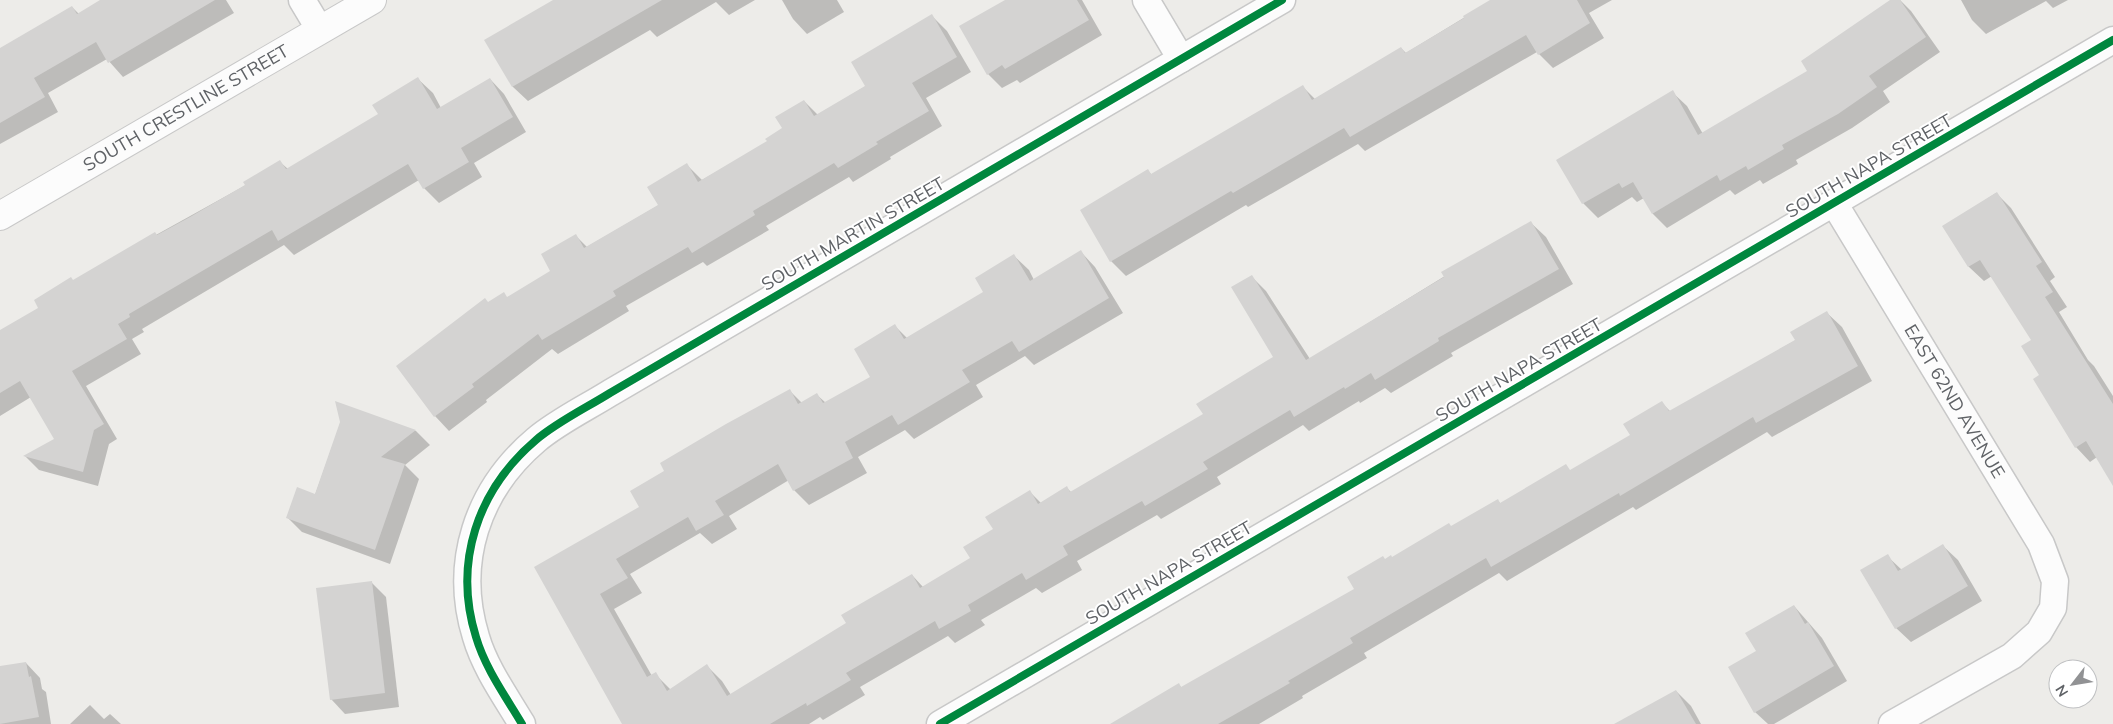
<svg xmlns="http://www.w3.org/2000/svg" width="2113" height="724" viewBox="0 0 2113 724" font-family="Mulish,sans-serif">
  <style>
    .shadow { fill: #0003 }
    .building { fill: #d4d3d2 }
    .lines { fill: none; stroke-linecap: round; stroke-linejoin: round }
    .minor-casing { stroke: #c8c8c8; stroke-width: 29 }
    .tertiary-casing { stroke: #c8c8c8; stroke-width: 30 }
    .minor { stroke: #fcfcfc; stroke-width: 26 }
    .tertiary { stroke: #fcfcfc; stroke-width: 28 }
    .cycleway-casing { stroke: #fff; stroke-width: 11 }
    .cycleway { stroke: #00873e; stroke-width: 8 }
    .labels { text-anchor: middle; stroke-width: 4; stroke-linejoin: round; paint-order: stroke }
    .street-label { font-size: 18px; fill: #5f6266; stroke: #fff }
  </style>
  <rect width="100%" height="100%" fill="#edece9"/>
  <!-- shadow -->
  <g class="shadow">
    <polygon points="103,0 226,0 234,13 123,77 107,59 48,93 58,112 0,144 0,50 72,7 79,14"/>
    <polygon points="556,0 755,0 729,15 716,2 657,37 650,30 528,101 513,87 486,41"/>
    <polygon points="782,0 837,0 844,12 807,34 793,19"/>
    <polygon points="1007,0 1082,0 1102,35 1020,83 1017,80 1002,88 988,74"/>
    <polygon points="1493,0 1612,0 1589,13 1604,38 1553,68 1537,52 1365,151 1358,144 1248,207 1246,205 1126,276 1111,261 1148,171 1152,175 1303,87 1315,99 1401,48 1406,53"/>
    <polygon points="1892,0 1900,0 1911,11 1940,52 1883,91 1890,102 1852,128 1796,160 1798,164 1763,184 1760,180 1735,195 1730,190 1667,228 1653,214 1644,198 1637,202 1632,197 1598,218 1583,203 1672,92 1687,106 1703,134 1809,71"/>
    <polygon points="1961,0 2068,0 2053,8 2046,1 1986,34 1972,20"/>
    <polygon points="932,16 947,31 971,72 926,98 942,126 890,157 891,159 853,182 849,177 766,226 769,230 707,266 703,262 626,306 629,311 558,354 552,349 486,400 487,402 449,431 435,416 489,303 508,298 552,271 575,235 587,247 659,205 687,165 702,180 769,142 784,129 804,101 818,115 866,86"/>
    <polygon points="418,79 433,93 441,108 490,79 504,94 526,132 474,163 482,177 439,203 424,188 419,180 294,255 284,245 142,329 144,332 132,339 141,354 86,386 117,439 109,444 98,486 39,470 25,456 56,440 31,397 0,416 0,336 40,308 73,281 246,185 280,162 288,169 380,115"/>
    <polygon points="1996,193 2011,208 2055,277 2050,281 2067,307 2059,312 2088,360 2094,366 2113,396 2113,484 2097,457 2090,462 2076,447 2040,376 2033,341 1992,276 1984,281 1969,267 1944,227"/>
    <polygon points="1531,223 1546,237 1573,284 1451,353 1453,356 1391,393 1385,388 1360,403 1359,401 1309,431 1303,425 1217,477 1221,484 1161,519 1157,515 1077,561 1082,570 1042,593 1036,588 981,620 985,625 955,643 948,636 860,687 865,695 823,720 820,717 809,724 624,724 536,567 641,507 790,391 802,403 817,395 826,403 872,377 895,326 907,338 985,292 1014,256 1029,270 1034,280 1081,252 1095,267 1123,313 1034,365 1025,356 976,385 983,397 914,439 905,430 858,457 867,473 809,505 794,490 789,480 729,516 737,529 712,544 700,533 630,574 642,593 614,609 652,676 655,674 671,690 707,666 722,681 731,695 848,624 912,575 923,587 972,559 995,530 1030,492 1041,503 1067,488 1072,493 1204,415 1275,357 1251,276 1266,291 1310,359"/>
    <polygon points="1827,313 1842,327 1872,381 1772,437 1767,432 1636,510 1633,507 1507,581 1499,573 1364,653 1367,658 1302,696 1303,698 1259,724 1112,724 1179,685 1182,688 1356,589 1386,560 1392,558 1452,527 1498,501 1501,504 1571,471 1632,435 1662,403 1671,412 1796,340"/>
    <polygon points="337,403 416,431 430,445 405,465 419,479 390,564 302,532 288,518 315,495 341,422"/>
    <polygon points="1943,546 1958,560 1982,601 1911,642 1896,628 1887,556 1902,570"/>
    <polygon points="371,582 386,597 399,707 345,714 331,699"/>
    <polygon points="1794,606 1822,638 1847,681 1774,724 1768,724 1755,712 1757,652"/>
    <polygon points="26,663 40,678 42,689 46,692 51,724 0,724 0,668"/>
    <polygon points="1676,691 1691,706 1701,724 1617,724"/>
    <polygon points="90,705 104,719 110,714 121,724 70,724"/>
  </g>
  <!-- building -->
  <g class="building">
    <polygon points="100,0 215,0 108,63 96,42 34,78 45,97 0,123 0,48 72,6 77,14"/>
    <polygon points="553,0 662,0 512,87 484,40"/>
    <polygon points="1005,0 1077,0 1089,20 1005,69 1002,65 987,75 959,26"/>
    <polygon points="1490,0 1577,0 1590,23 1538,55 1526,35 1350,137 1344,128 1233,193 1231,191 1110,262 1080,210 1148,169 1151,174 1303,85 1312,100 1401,47 1405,53 1464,18 1463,16"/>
    <polygon points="1890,0 1900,0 1926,37 1869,76 1877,87 1838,114 1782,145 1784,149 1748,170 1746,166 1720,181 1717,175 1652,214 1633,182 1622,188 1619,183 1582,204 1556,160 1673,90 1698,135 1807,71 1801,61"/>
    <polygon points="932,14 957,57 912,83 929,111 876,142 878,144 838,168 834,163 753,211 755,215 692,253 688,247 640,275 613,291 616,296 542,340 538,334 472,384 474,387 434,417 396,366 485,298 488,302 504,292 507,297 550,271 541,254 576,234 584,248 658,205 647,187 687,163 698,182 767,141 765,139 782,128 775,117 804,100 814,116 865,86 851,62"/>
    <polygon points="418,77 437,109 490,78 513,117 461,148 469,162 423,189 408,164 278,241 272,230 129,314 130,317 118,324 127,339 72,371 104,424 94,430 83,472 23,456 54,439 20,381 0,393 0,330 38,308 34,300 71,277 73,280 155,232 157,235 190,217 245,185 243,182 280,160 286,169 378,114 372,105"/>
    <polygon points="1997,192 2042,262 2036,266 2053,292 2045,297 2113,404 2113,486 2086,441 2075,448 2033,379 2039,375 2021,346 2031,340 1980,260 1968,267 1942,226"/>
    <polygon points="1531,221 1559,269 1438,338 1439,341 1375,380 1371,373 1345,389 1344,387 1294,417 1290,410 1203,462 1208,469 1145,506 1142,501 1063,546 1068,555 1026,580 1022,573 968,605 971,611 939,629 935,621 846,673 851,680 807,706 806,703 770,724 622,724 534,567 639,507 630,491 664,471 660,463 726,424 790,389 798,404 817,393 823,403 870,377 854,349 895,324 904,339 983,292 975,278 1014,254 1030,281 1081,250 1109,298 1019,352 1012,341 962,370 970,382 898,425 892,415 845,442 853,458 793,491 778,464 715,501 724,515 696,531 688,517 616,559 628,578 600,594 647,677 656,672 667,691 707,664 727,696 846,623 841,615 912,574 920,588 970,558 963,547 993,529 985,517 1030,490 1038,504 1067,486 1070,492 1203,414 1196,404 1273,357 1231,287 1252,275 1306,360 1444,277 1441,272"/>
    <polygon points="1827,311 1858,366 1756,423 1753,417 1620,496 1619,493 1491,567 1486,558 1350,638 1353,643 1288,681 1290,683 1218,724 1110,724 1179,683 1181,687 1354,589 1347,577 1383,556 1385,559 1391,555 1392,557 1449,523 1451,526 1498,499 1500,503 1566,464 1570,470 1630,435 1623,424 1662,401 1669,411 1795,340 1790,332"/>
    <polygon points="335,401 416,430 381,457 405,464 375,550 286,518 297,487 315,494 340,422"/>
    <polygon points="1943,544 1968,586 1895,629 1860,570 1888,554 1898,571"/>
    <polygon points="372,581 385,693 330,700 316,588"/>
    <polygon points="1794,605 1805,624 1808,622 1834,666 1754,713 1728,667 1756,651 1745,633"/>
    <polygon points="26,662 29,677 31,676 39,717 0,724 0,666"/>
    <polygon points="1676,690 1696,724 1614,724"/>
  </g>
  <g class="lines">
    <defs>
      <g id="minor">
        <polyline points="302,0 320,30"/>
        <polyline points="1146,0 1181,59"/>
        <path id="s1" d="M 1834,203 L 2041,544 L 2055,581 L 2053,608 L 2039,632 L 2012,656 L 1892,724"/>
        <path d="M 522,724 C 506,697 485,668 476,637 C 453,563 477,490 536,440 C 557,422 586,408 610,393 L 1282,0"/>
        <polyline points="940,724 2113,40"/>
      </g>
      <g id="tertiary">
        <path id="s2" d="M 0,216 L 372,0"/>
      </g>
    </defs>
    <!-- minor casing -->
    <use href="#minor" class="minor-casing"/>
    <!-- tertiary casing -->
    <use href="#tertiary" class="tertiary-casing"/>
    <!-- minor -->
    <use href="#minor" class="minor"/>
    <!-- tertiary -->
    <use href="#tertiary" class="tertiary"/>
    <defs>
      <g id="cycleway">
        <path d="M 522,724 C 506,697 485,668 476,637 C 453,563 477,490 536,440 C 557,422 586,408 610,393 L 1282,0"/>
        <polyline points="940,724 2113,40"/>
      </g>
    </defs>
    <!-- cycleway casing -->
    <use href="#cycleway" class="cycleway-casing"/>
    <!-- cycleway -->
    <use href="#cycleway" class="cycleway"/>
  </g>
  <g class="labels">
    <!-- street labels -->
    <g class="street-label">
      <text dy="6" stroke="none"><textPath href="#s2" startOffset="215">SOUTH CRESTLINE STREET</textPath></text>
      <text transform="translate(1869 166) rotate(-30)" y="6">SOUTH NAPA STREET</text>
      <text transform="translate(853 234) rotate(-30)" y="6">SOUTH MARTIN STREET</text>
      <text transform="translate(1519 370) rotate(-30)" y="6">SOUTH NAPA STREET</text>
      <text dy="6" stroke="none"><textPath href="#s1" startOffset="232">EAST 62ND AVENUE</textPath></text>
      <text transform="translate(1169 573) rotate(-30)" y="6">SOUTH NAPA STREET</text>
    </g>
  </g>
  <!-- north arrow -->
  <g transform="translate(2073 684) rotate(239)"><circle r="24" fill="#ffffff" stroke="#bfc0c2"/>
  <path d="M0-4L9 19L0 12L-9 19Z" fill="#919294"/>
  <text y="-8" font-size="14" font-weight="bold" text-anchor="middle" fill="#5f6266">N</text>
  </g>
</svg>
